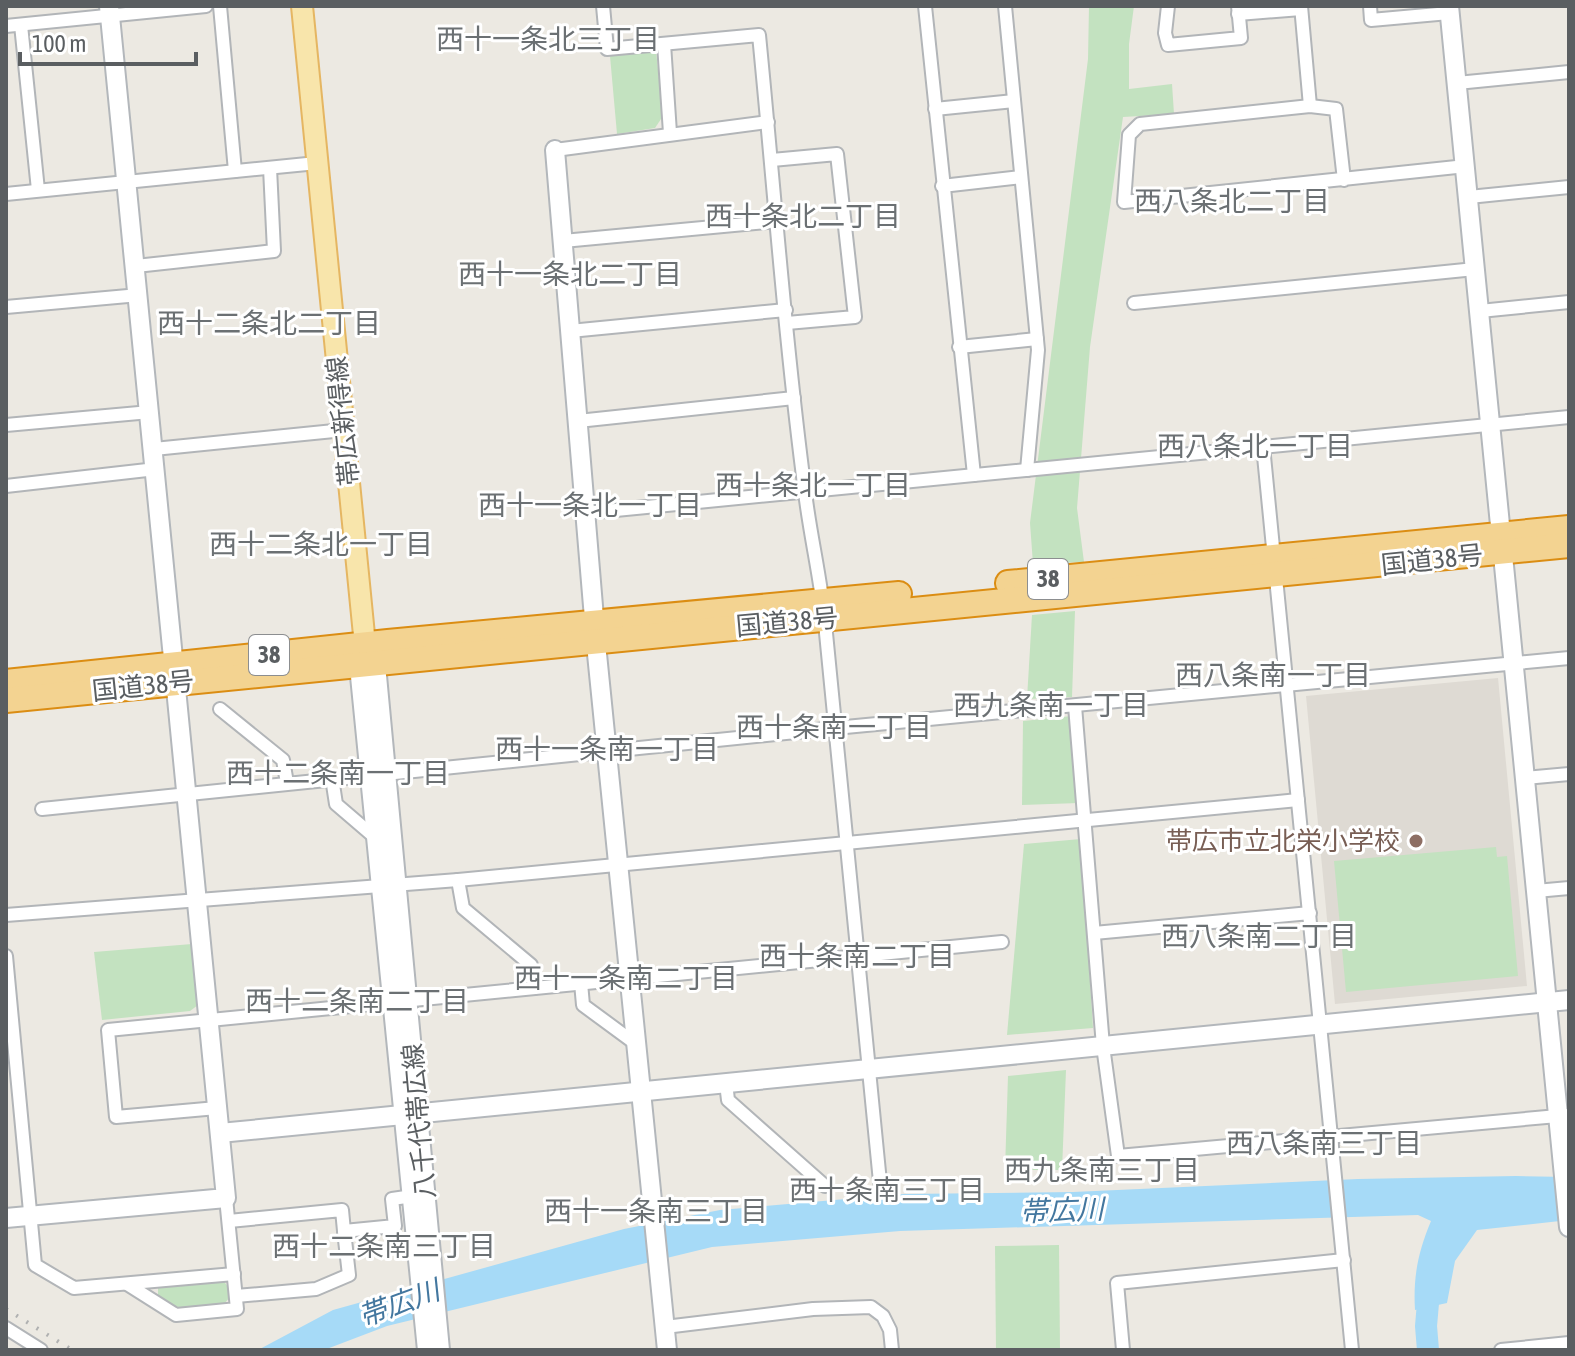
<svg xmlns="http://www.w3.org/2000/svg" width="1575" height="1356" viewBox="0 0 1575 1356" font-family="'Asap Condensed','Noto Sans JP',sans-serif">
  <style>
    .education { fill: #dedad3 }
    .green { fill: #c3e2c0 }
    .water { fill: #a6daf7 }
    .lines { fill: none; stroke-linecap: round; stroke-linejoin: round }
    .river { stroke: #a6daf7; stroke-width: 22 }
    .street-casing { stroke: #b2b5b8; stroke-width: 16 }
    .secondary-casing { stroke: #b3b7bb; stroke-width: 22 }
    .primary-casing { stroke: #e5b662; stroke-width: 24 }
    .highway-casing { stroke: #db8d13; stroke-width: 28 }
    .street { stroke: #fff; stroke-width: 12 }
    .secondary { stroke: #fff; stroke-width: 18 }
    .primary { stroke: #f8e5ab; stroke-width: 20 }
    .highway { stroke: #f3d391; stroke-width: 24 }
    .rail { stroke: #b0b1b1; stroke-width: 4; stroke-dasharray: 2 10; stroke-linecap: butt }
    .education-dot { fill: #8d6e63; stroke: #fff; stroke-width: 3 }
    .labels { text-anchor: middle; stroke-width: 6; stroke-linejoin: round; paint-order: stroke }
    .shield { fill: #fff; stroke: #8c8e90; stroke-width: 2 }
    .shield-label { font-size: 24px; font-weight: bold; fill: #5a5e61 }
    .street-label { font-size: 26px; fill: #5a5e61; stroke: #fff }
    .education-label { font-size: 26px; fill: #785e54; stroke: #fff; text-anchor: end }
    .neighbourhood-label { font-size: 28px; fill: #6b7073; stroke: #fff }
    .water-label { font-size: 28px; font-style: italic; fill: #43779f; stroke: #fff }
  </style>
  <rect width="100%" height="100%" fill="#ece9e2"/>
  <!-- education -->
  <polygon class="education" points="1498,678 1527,986 1335,1004 1306,696"/>
  <!-- green -->
  <g class="green">
    <polygon points="1089,6 1134,6 1129,44 1129,89 1172,84 1174,114 1123,117 1090,347 1077,508 1084,562 1033,564 1030,523 1088,59"/>
    <polygon points="656,51 663,116 655,128 617,134 610,56"/>
    <polygon points="1075,611 1072,697 1027,699 1032,615"/>
    <polygon points="1072,716 1079,803 1022,805 1023,721"/>
    <polygon points="1081,839 1093,1028 1007,1035 1024,844"/>
    <polygon points="1496,847 1497,857 1507,856 1518,976 1346,992 1334,861"/>
    <polygon points="192,944 198,1005 190,1011 102,1020 94,952"/>
    <polygon points="1066,1070 1062,1170 1005,1170 1008,1076"/>
    <polygon points="1059,1245 1060,1350 996,1350 995,1246"/>
    <polygon points="223,1280 228,1287 230,1297 224,1304 177,1308 158,1297 158,1287"/>
  </g>
  <!-- water -->
  <path class="water" d="M 1516,1176 L 1569,1177 L 1569,1220 L 1477,1230 L 1455,1261 L 1447,1303 L 1415,1310 C 1413,1277 1418,1252 1431,1221 L 1418,1215 L 900,1231 L 712,1247 L 387,1326 L 324,1350 L 258,1350 L 333,1310 L 624,1229 L 720,1210 L 904,1194 L 1073,1192 L 1358,1179 Z"/>
  <g class="lines">
    <!-- river -->
    <polyline class="river" points="1428,1350 1426,1326 1430,1280"/>
    <defs>
      <g id="street">
        <polyline points="220,6 235,171"/>
        <path d="M 603,6 L 607,49 L 759,35 C 774,187 785,340 805,492 C 810,535 821,579 825,623 C 844,809 863,995 880,1182"/>
        <polyline points="925,6 974,475"/>
        <polyline points="1005,6 1038,350 1027,470"/>
        <polyline points="1168,6 1165,33 1168,45 1241,38 1238,6"/>
        <polyline points="1301,6 1310,106"/>
        <polyline points="1370,6 1371,20 1449,13"/>
        <polyline points="1238,14 1301,9"/>
        <polyline points="21,25 38,190"/>
        <polyline points="6,26 206,6"/>
        <polyline points="664,44 670,133"/>
        <polyline points="1457,83 1569,72"/>
        <polyline points="935,109 1014,101"/>
        <polyline points="555,150 768,122"/>
        <polyline points="772,160 837,154 855,317 787,323"/>
        <polyline points="1344,180 1336,109 1310,106 1140,124 1129,135 1124,202 1466,166"/>
        <polyline points="942,186 1021,177"/>
        <polyline points="6,194 317,163"/>
        <polyline points="1469,197 1569,187"/>
        <polyline points="563,241 778,221"/>
        <polyline points="136,266 274,251 270,168"/>
        <polyline points="1134,303 1475,269"/>
        <polyline points="6,307 139,295"/>
        <polyline points="1480,311 1569,302"/>
        <polyline points="570,331 786,310"/>
        <polyline points="959,347 1037,339"/>
        <polyline points="578,421 794,398"/>
        <polyline points="6,425 150,412"/>
        <polyline points="1263,446 1352,1350"/>
        <polyline points="154,449 344,430"/>
        <polyline points="6,486 156,469"/>
        <polyline points="585,513 1569,417"/>
        <polyline points="1075,706 1103,1046 1118,1156 1569,1115"/>
        <polyline points="220,709 283,760 287,783"/>
        <polyline points="332,778 336,804 378,840"/>
        <polyline points="1525,778 1569,774"/>
        <polyline points="42,809 835,728 1569,658"/>
        <polyline points="458,880 463,908 531,965 534,988"/>
        <polyline points="1536,891 1569,888"/>
        <polyline points="6,915 458,880 1298,800"/>
        <polyline points="1094,933 1310,913"/>
        <polyline points="6,956 35,1265 74,1288 234,1274"/>
        <polyline points="581,983 583,1005 636,1044"/>
        <polyline points="726,1083 728,1100 825,1186"/>
        <polyline points="217,1108 116,1117 108,1030 1002,942"/>
        <polyline points="229,1221 342,1210 344,1231 395,1226 392,1199 413,1196"/>
        <polyline points="127,1284 176,1315 237,1309 226,1198"/>
        <polyline points="236,1296 316,1289 349,1275 344,1231"/>
        <polyline points="665,1327 813,1309 871,1307 883,1316 890,1330 892,1350"/>
        <polyline points="6,1328 41,1350"/>
        <polyline points="1123,1350 1117,1283 1344,1260"/>
        <polyline points="1501,1350 1569,1343"/>
      </g>
      <g id="secondary">
        <polyline points="1449,6 1569,1227"/>
        <polyline points="555,150 597,654 667,1350"/>
        <polyline points="370,654 376,665 440,1350"/>
        <polyline points="362,655 359,666 427,1350"/>
        <polyline points="220,1133 1569,1000"/>
        <polyline points="6,1218 226,1198 109,6"/>
      </g>
      <polyline id="primary" points="302,6 365,645"/>
      <g id="highway">
        <polyline points="1008,583 1569,528"/>
        <polyline points="6,682 388,642 899,594"/>
        <polyline points="6,700 1569,545"/>
      </g>
    </defs>
    <!-- street casing -->
    <use href="#street" class="street-casing"/>
    <!-- secondary casing -->
    <use href="#secondary" class="secondary-casing"/>
    <!-- primary casing -->
    <use href="#primary" class="primary-casing"/>
    <!-- highway casing -->
    <use href="#highway" class="highway-casing"/>
    <!-- street -->
    <use href="#street" class="street"/>
    <!-- secondary -->
    <use href="#secondary" class="secondary"/>
    <!-- primary -->
    <use href="#primary" class="primary"/>
    <!-- highway -->
    <use href="#highway" class="highway"/>
    <!-- rail -->
    <polyline class="rail" points="6,1309 72,1350"/>
  </g>
  <!-- markers -->
  <circle class="education-dot" cx="1416" cy="841" r="8"/>
  <g class="labels">
    <!-- shield labels -->
    <g class="shield">
      <rect x="1028" y="559" width="40" height="40" rx="6"/>
      <rect x="249" y="635" width="40" height="40" rx="6"/>
    </g>
    <g class="shield-label">
      <text x="1048" y="587">38</text>
      <text x="269" y="663">38</text>
    </g>
    <!-- street labels -->
    <g class="street-label">
      <text transform="translate(343 421) rotate(-96)" y="9">帯広新得線</text>
      <text transform="translate(1432 560) rotate(-6)" y="9">国道38号</text>
      <text transform="translate(787 622) rotate(-5)" y="9">国道38号</text>
      <text transform="translate(143 686) rotate(-6)" y="9">国道38号</text>
      <text transform="translate(419 1121) rotate(-95)" y="9">八千代帯広線</text>
    </g>
    <!-- education labels -->
    <g class="education-label">
      <text x="1400" y="850">帯広市立北栄小学校</text>
    </g>
    <!-- neighbourhood labels -->
    <g class="neighbourhood-label">
      <text x="548" y="49">西十一条北三丁目</text>
      <text x="1232" y="211">西八条北二丁目</text>
      <text x="803" y="226">西十条北二丁目</text>
      <text x="570" y="284">西十一条北二丁目</text>
      <text x="269" y="333">西十二条北二丁目</text>
      <text x="1255" y="456">西八条北一丁目</text>
      <text x="813" y="495">西十条北一丁目</text>
      <text x="590" y="515">西十一条北一丁目</text>
      <text x="321" y="554">西十二条北一丁目</text>
      <text x="1273" y="685">西八条南一丁目</text>
      <text x="1051" y="715">西九条南一丁目</text>
      <text x="834" y="737">西十条南一丁目</text>
      <text x="607" y="759">西十一条南一丁目</text>
      <text x="338" y="783">西十二条南一丁目</text>
      <text x="1259" y="946">西八条南二丁目</text>
      <text x="857" y="966">西十条南二丁目</text>
      <text x="626" y="988">西十一条南二丁目</text>
      <text x="357" y="1011">西十二条南二丁目</text>
      <text x="1324" y="1153">西八条南三丁目</text>
      <text x="1102" y="1180">西九条南三丁目</text>
      <text x="887" y="1200">西十条南三丁目</text>
      <text x="656" y="1221">西十一条南三丁目</text>
      <text x="384" y="1256">西十二条南三丁目</text>
    </g>
    <!-- water labels -->
    <g class="water-label">
      <text transform="translate(1062 1210) rotate(-2)" y="10">帯広川</text>
      <text transform="translate(399 1303) rotate(-20)" y="10">帯広川</text>
    </g>
  </g>
  <!-- border -->
  <rect width="1575" height="1356" fill="none" stroke="#5a5e61" stroke-width="16"/>
  <!-- scale -->
  <path d="M20 52v12h176v-12" fill="none" stroke="#5a5e61" stroke-width="4"/>
  <text x="32" y="52" font-size="24" fill="#5a5e61" stroke="#ffffff" stroke-width="6" paint-order="stroke">100 m</text>
</svg>
